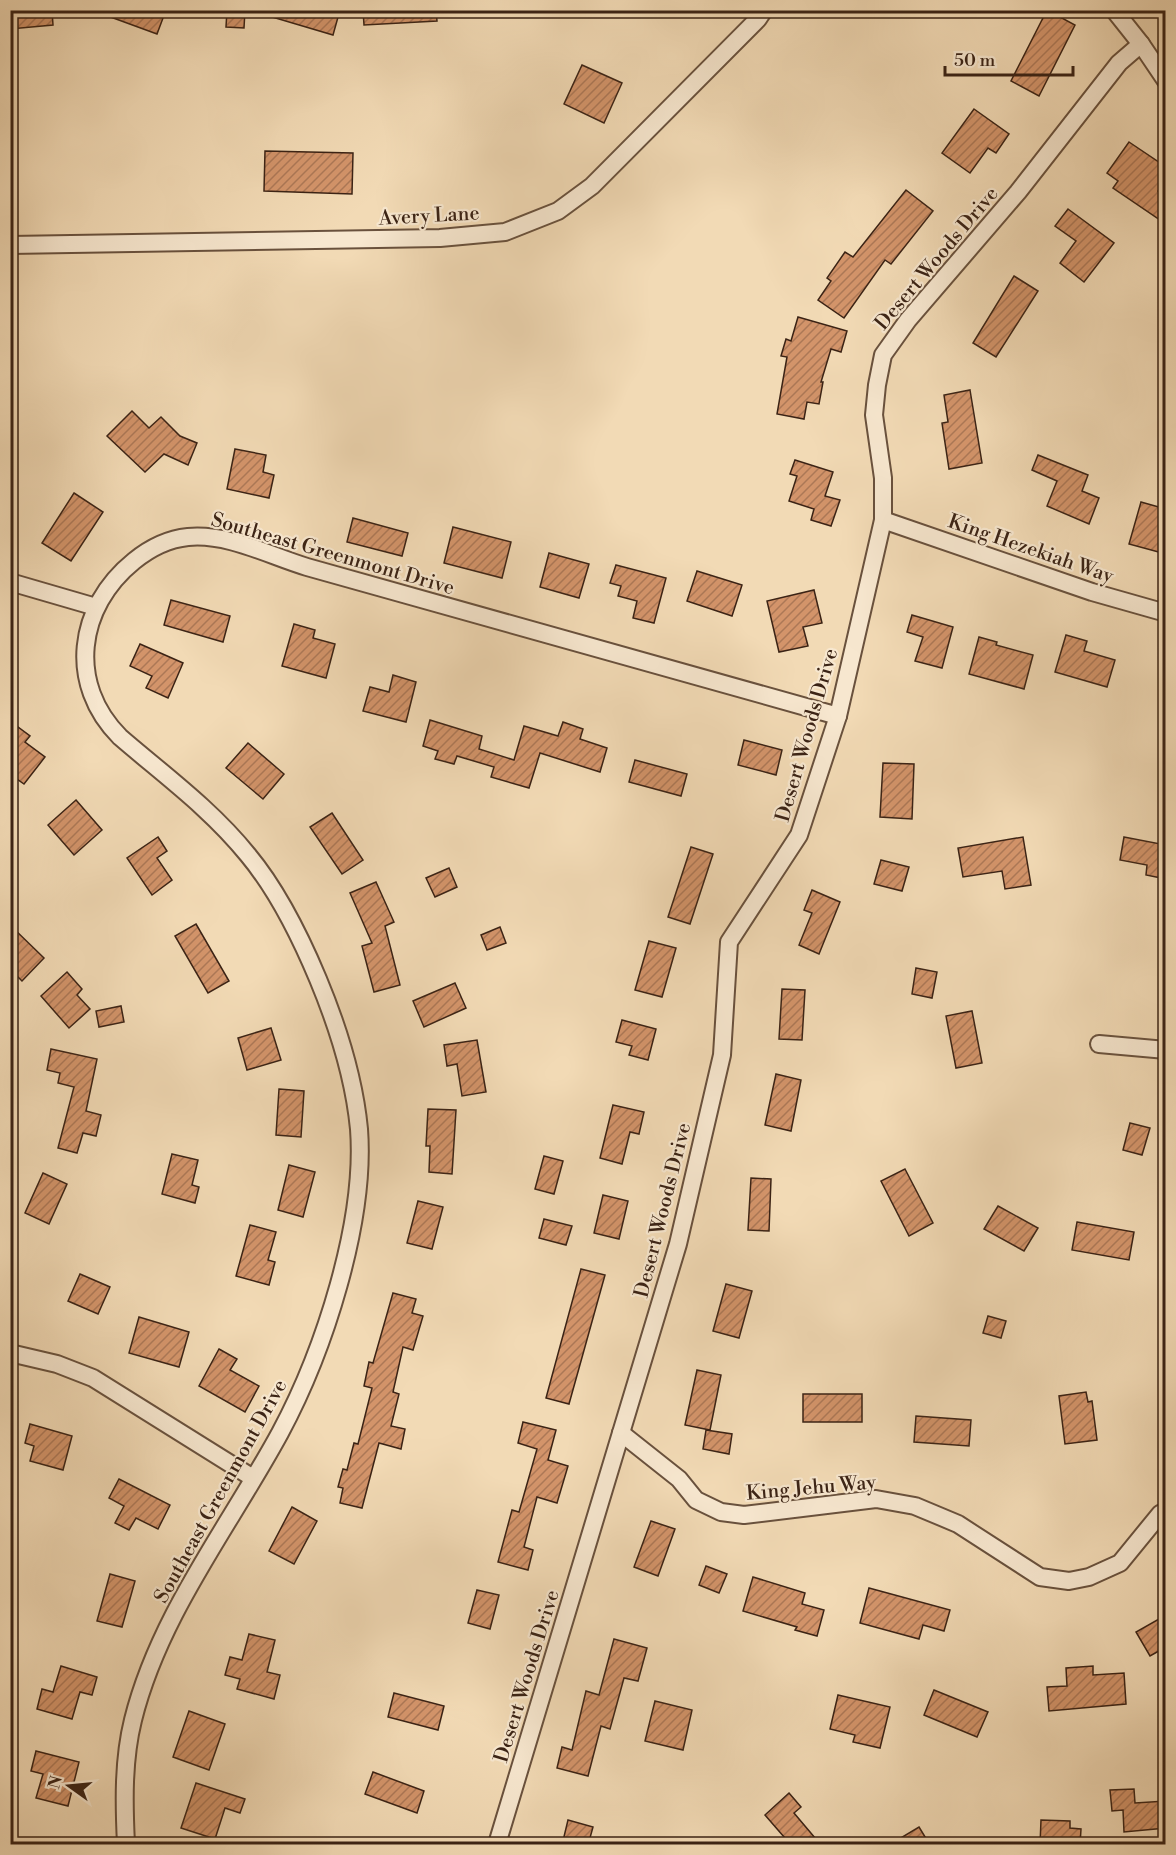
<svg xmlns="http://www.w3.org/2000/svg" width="1176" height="1855" viewBox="0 0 1176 1855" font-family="'Libre Bodoni',serif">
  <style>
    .building { fill: url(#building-hatch); stroke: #3b2315; stroke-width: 1.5 }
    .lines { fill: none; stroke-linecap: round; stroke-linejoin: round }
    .minor-casing { stroke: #69513d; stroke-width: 20 }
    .minor { stroke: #f7e7cf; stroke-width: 16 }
    .labels { text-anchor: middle; stroke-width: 4.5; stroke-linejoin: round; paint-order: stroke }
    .street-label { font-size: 20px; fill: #3b2315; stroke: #f7e7cf }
  </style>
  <defs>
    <pattern id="building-hatch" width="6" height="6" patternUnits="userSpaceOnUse" patternTransform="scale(1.5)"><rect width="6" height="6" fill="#d3946a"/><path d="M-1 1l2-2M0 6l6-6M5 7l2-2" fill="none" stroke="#ac7856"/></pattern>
  </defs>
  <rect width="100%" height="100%" fill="#f2dab5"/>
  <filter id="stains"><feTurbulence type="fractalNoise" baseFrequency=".00333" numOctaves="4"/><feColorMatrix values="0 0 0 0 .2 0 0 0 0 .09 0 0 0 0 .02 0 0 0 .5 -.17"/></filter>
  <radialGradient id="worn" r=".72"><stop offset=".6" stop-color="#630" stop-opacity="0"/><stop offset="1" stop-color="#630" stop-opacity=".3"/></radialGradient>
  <!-- building -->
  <g class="building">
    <polygon points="10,10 52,10 53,25 10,29"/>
    <polygon points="98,10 166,10 157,34 97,12"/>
    <polygon points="227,10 245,10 244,28 226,27"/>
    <polygon points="263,10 340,10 333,35 262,14"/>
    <polygon points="363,10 436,10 437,21 364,25"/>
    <polygon points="1047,10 1075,25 1039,96 1011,81"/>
    <polygon points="582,65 622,83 604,123 564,104"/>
    <polygon points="974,109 1009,134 996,153 988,148 970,173 942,153"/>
    <polygon points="1129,142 1166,167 1166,179 1158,191 1166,196 1166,224 1113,188 1118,181 1107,173"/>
    <polygon points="265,151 353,153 352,194 264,191"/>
    <polygon points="906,190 933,211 891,264 885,260 844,318 818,300 831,281 827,278 845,252 853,257"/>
    <polygon points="1068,209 1114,243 1084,282 1060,263 1076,241 1055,226"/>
    <polygon points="1014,276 1038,291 996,357 973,343"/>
    <polygon points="798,317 847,331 841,352 831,349 821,382 823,382 819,404 807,402 804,419 777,414 787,357 781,356 786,339 791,341"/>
    <polygon points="970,390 982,463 949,469 942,423 948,422 944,395"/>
    <polygon points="132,411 149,428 161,417 180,436 197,443 188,465 164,454 145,472 107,436"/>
    <polygon points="235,449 266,455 263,472 274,475 269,498 227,489"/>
    <polygon points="1038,455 1088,475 1082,491 1099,498 1089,524 1047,506 1057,481 1032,470"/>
    <polygon points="795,460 833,472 825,496 840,500 831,526 811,520 814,509 789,501 797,476 790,474"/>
    <polygon points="74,493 103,512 71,561 42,543"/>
    <polygon points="1141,502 1166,509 1166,554 1129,544"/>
    <polygon points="353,518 408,533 402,556 347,542"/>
    <polygon points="453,527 511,542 502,578 444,563"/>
    <polygon points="549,553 589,564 579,598 540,587"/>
    <polygon points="616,565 666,578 654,623 633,618 637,601 618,596 621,586 610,583"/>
    <polygon points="697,571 742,585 732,616 687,601"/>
    <polygon points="814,590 822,623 803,627 808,646 779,652 767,601"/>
    <polygon points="171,600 230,616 223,642 164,625"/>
    <polygon points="912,615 953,627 942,668 915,661 923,637 907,632"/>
    <polygon points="294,624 315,630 313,638 335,644 326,678 282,666"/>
    <polygon points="1066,635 1087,641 1084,651 1115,660 1107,687 1055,672"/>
    <polygon points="979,637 997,642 996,645 1033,655 1024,689 969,674"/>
    <polygon points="140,644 183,663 168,698 146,688 152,676 130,666"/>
    <polygon points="393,675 416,682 406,722 363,711 370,687 389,692"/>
    <polygon points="430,720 482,736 479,749 514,760 524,726 558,736 563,722 583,729 580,739 607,748 600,772 540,753 529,788 491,777 494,767 457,756 454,764 435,759 438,751 423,746"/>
    <polygon points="10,721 30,736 25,742 45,757 24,784 10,774"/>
    <polygon points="744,740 782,750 776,775 738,765"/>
    <polygon points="248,743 284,774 263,799 226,768"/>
    <polygon points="635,760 687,774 681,796 629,782"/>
    <polygon points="883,763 914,764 912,819 880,817"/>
    <polygon points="76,800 102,830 74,855 48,825"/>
    <polygon points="332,813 363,860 342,874 310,827"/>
    <polygon points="158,837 167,851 157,858 172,880 152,895 127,858"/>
    <polygon points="1023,837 1031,885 1005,889 1002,871 963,877 958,848"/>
    <polygon points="1124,837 1166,845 1166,879 1146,875 1147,865 1120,860"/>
    <polygon points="691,847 713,854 690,924 668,917"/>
    <polygon points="881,860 909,867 902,891 874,884"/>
    <polygon points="449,868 457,887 435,897 426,878"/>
    <polygon points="376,882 394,922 385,926 400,985 374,992 362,946 372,943 350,893"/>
    <polygon points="812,890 840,902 819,954 799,945 812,913 804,910"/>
    <polygon points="196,924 229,981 208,993 175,936"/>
    <polygon points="10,925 44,958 22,981 10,969"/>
    <polygon points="500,927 506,943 487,950 481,935"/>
    <polygon points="649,941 676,948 662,997 635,990"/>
    <polygon points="916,968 937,972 932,998 912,994"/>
    <polygon points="67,972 82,989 77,995 90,1009 69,1028 41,996"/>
    <polygon points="455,983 466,1008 424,1027 413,1001"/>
    <polygon points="782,989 805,990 802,1040 779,1039"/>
    <polygon points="121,1006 124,1022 99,1027 96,1011"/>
    <polygon points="972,1011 982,1063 956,1068 946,1016"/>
    <polygon points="622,1020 656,1029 648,1060 629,1055 632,1046 616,1042"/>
    <polygon points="271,1028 281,1060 247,1070 238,1038"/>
    <polygon points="477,1040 486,1092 462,1096 457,1064 447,1066 444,1045"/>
    <polygon points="51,1049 97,1059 86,1111 101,1115 96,1136 83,1133 77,1153 58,1148 74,1087 58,1083 60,1073 47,1070"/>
    <polygon points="776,1074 801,1080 791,1131 765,1125"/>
    <polygon points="279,1089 304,1091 301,1137 276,1135"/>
    <polygon points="613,1105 644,1112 639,1134 630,1132 622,1164 600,1158"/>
    <polygon points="428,1109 456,1110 452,1174 429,1172 430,1146 426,1146"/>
    <polygon points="1130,1123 1150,1128 1142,1155 1123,1150"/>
    <polygon points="172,1154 198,1160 192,1185 199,1187 195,1203 162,1194"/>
    <polygon points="544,1156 563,1161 554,1194 535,1189"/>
    <polygon points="289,1165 315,1172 303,1217 278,1210"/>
    <polygon points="905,1169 933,1223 909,1236 881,1181"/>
    <polygon points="43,1173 67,1184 49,1224 25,1213"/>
    <polygon points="751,1178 771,1179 769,1231 748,1230"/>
    <polygon points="603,1195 628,1201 619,1239 594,1233"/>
    <polygon points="418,1201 443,1207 432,1249 407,1243"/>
    <polygon points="998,1206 1038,1228 1024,1251 984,1229"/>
    <polygon points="544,1219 572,1226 566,1245 539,1238"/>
    <polygon points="1077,1222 1134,1232 1129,1260 1072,1250"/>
    <polygon points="250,1225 276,1232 268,1260 275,1262 269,1285 236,1276"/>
    <polygon points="581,1269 605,1275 569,1404 546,1398"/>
    <polygon points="80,1274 110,1287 98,1314 68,1301"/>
    <polygon points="726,1284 752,1291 739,1338 713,1331"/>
    <polygon points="393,1293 416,1299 412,1313 423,1316 413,1350 403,1347 393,1392 399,1394 391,1426 405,1429 401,1449 379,1443 362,1508 340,1503 343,1488 338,1487 343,1469 347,1470 354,1443 358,1444 372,1388 364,1386 369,1362 373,1363"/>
    <polygon points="988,1316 1006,1321 1001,1338 983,1333"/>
    <polygon points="139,1317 189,1332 179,1367 129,1353"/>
    <polygon points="219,1349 237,1359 230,1370 259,1386 245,1412 199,1386"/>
    <polygon points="697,1370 721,1375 710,1430 685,1425"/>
    <polygon points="1086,1392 1088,1402 1092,1401 1097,1440 1065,1444 1059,1396"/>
    <rect x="803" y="1394" width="59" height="28"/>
    <polygon points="916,1416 971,1420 969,1446 914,1442"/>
    <polygon points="523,1422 556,1430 548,1460 568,1466 557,1503 537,1497 524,1547 533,1550 528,1570 498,1562 512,1510 519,1512 537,1449 518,1443"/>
    <polygon points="30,1424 72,1436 63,1470 30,1461 34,1446 25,1443"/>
    <polygon points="706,1430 732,1434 729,1454 703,1449"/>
    <polygon points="119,1479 170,1505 158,1529 136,1518 129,1530 115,1523 124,1506 109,1498"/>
    <polygon points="292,1507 317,1521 294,1564 269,1551"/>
    <polygon points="651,1521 675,1529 658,1576 634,1567"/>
    <polygon points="706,1566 727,1574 719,1593 699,1585"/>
    <polygon points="110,1574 135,1581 122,1627 97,1621"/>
    <polygon points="753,1577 805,1593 802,1604 824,1610 817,1636 795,1630 797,1627 743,1611"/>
    <polygon points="869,1588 950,1610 944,1631 923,1625 919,1639 860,1623"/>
    <polygon points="477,1590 499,1595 490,1629 468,1623"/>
    <polygon points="1166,1615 1166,1647 1150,1656 1136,1632"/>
    <polygon points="249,1634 275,1640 267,1672 280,1675 274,1699 237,1689 240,1679 225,1675 230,1657 242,1660"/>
    <polygon points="614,1639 647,1648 638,1681 624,1678 610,1729 601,1726 588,1776 557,1768 562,1747 572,1750 586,1691 599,1695"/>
    <polygon points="61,1666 97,1677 92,1695 80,1692 72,1719 37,1709 42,1689 53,1692"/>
    <polygon points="1093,1666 1093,1675 1124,1673 1126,1704 1049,1711 1047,1687 1067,1686 1066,1668"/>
    <polygon points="934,1690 988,1712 977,1737 924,1715"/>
    <polygon points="394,1693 444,1706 438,1730 388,1717"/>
    <polygon points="838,1695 890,1707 880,1748 853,1742 855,1735 830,1729"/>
    <polygon points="655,1701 692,1710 683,1750 645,1741"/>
    <polygon points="189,1711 225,1724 209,1770 173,1757"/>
    <polygon points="36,1751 79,1762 68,1806 36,1798 43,1774 31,1771"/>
    <polygon points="373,1772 424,1791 417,1813 365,1794"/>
    <polygon points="196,1783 245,1799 240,1813 225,1808 215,1839 181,1828"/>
    <polygon points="1134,1789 1135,1803 1166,1801 1166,1828 1124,1832 1123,1810 1112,1811 1110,1790"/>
    <polygon points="789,1793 801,1807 794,1813 821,1845 791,1845 765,1815"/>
    <polygon points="568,1820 593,1827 588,1845 562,1845"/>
    <polygon points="1041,1820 1070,1821 1070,1828 1081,1829 1080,1845 1040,1845"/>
    <polygon points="919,1827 930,1845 889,1845"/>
  </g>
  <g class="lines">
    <defs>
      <g id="minor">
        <polyline points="1114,10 1141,44 1166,81"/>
        <polyline points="10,245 440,238 505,232 558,211 592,186 758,19 764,10"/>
        <polyline points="883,520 1092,592 1166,613"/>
        <polyline points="10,582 96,607"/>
        <polyline points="1099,1044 1166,1050"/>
        <polyline points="10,1353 57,1364 93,1378 253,1478"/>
        <polyline points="621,1433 679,1479 696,1500 721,1512 744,1515 876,1499 915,1506 958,1524 1040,1577 1069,1581 1089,1577 1120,1563 1160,1514 1166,1511"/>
        <path d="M 126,1844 C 124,1804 123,1760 133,1720 C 159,1615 229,1527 280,1433 C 324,1351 366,1222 359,1129 C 354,1077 338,1027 318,979 C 300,936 278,891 248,855 C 211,809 164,775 120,737 C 67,684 77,607 134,561 C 150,548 168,539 188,537 C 228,533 270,556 307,567 L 838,716"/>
        <polyline points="497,1844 678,1244 722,1055 729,942 799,835 838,716 883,520 883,478 874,415 877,385 883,355 908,320 1018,192 1119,63 1141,44"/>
      </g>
    </defs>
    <!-- minor casing -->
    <use href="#minor" class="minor-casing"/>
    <!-- minor -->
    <use href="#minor" class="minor"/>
  </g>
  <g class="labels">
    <!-- street labels -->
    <g class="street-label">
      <text transform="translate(429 215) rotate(-3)" y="7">Avery Lane</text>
      <text transform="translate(936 258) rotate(-50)" y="7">Desert Woods Drive</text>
      <text transform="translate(1031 548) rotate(19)" y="7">King Hezekiah Way</text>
      <text transform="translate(333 553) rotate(16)" y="7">Southeast Greenmont Drive</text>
      <text transform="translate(806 735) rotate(-74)" y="7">Desert Woods Drive</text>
      <text transform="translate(662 1210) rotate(-76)" y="7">Desert Woods Drive</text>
      <text transform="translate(811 1487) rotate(-5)" y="7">King Jehu Way</text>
      <text transform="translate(220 1491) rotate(-61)" y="7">Southeast Greenmont Drive</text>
      <text transform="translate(526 1676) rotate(-73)" y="7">Desert Woods Drive</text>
    </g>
  </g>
  <!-- margin -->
  <rect width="1176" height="1855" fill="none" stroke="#f2dab5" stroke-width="36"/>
  <rect x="12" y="12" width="1152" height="1831" fill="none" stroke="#3b2315" stroke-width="3"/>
  <rect x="18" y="18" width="1140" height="1819" fill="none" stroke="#3b2315" stroke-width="1.5"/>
  <!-- north arrow -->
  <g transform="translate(69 1786) rotate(285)" stroke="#f7e7cf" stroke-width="4.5" paint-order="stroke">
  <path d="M0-4.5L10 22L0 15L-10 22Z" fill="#3b2315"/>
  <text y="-9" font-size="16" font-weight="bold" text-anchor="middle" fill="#3b2315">N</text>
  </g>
  <!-- scale -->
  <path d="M945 66v9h128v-9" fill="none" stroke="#3b2315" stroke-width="3"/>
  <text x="954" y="66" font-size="18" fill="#3b2315" stroke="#f7e7cf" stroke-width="4.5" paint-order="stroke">50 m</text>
  <rect width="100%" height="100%" filter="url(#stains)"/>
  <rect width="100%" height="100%" fill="url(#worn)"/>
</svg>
